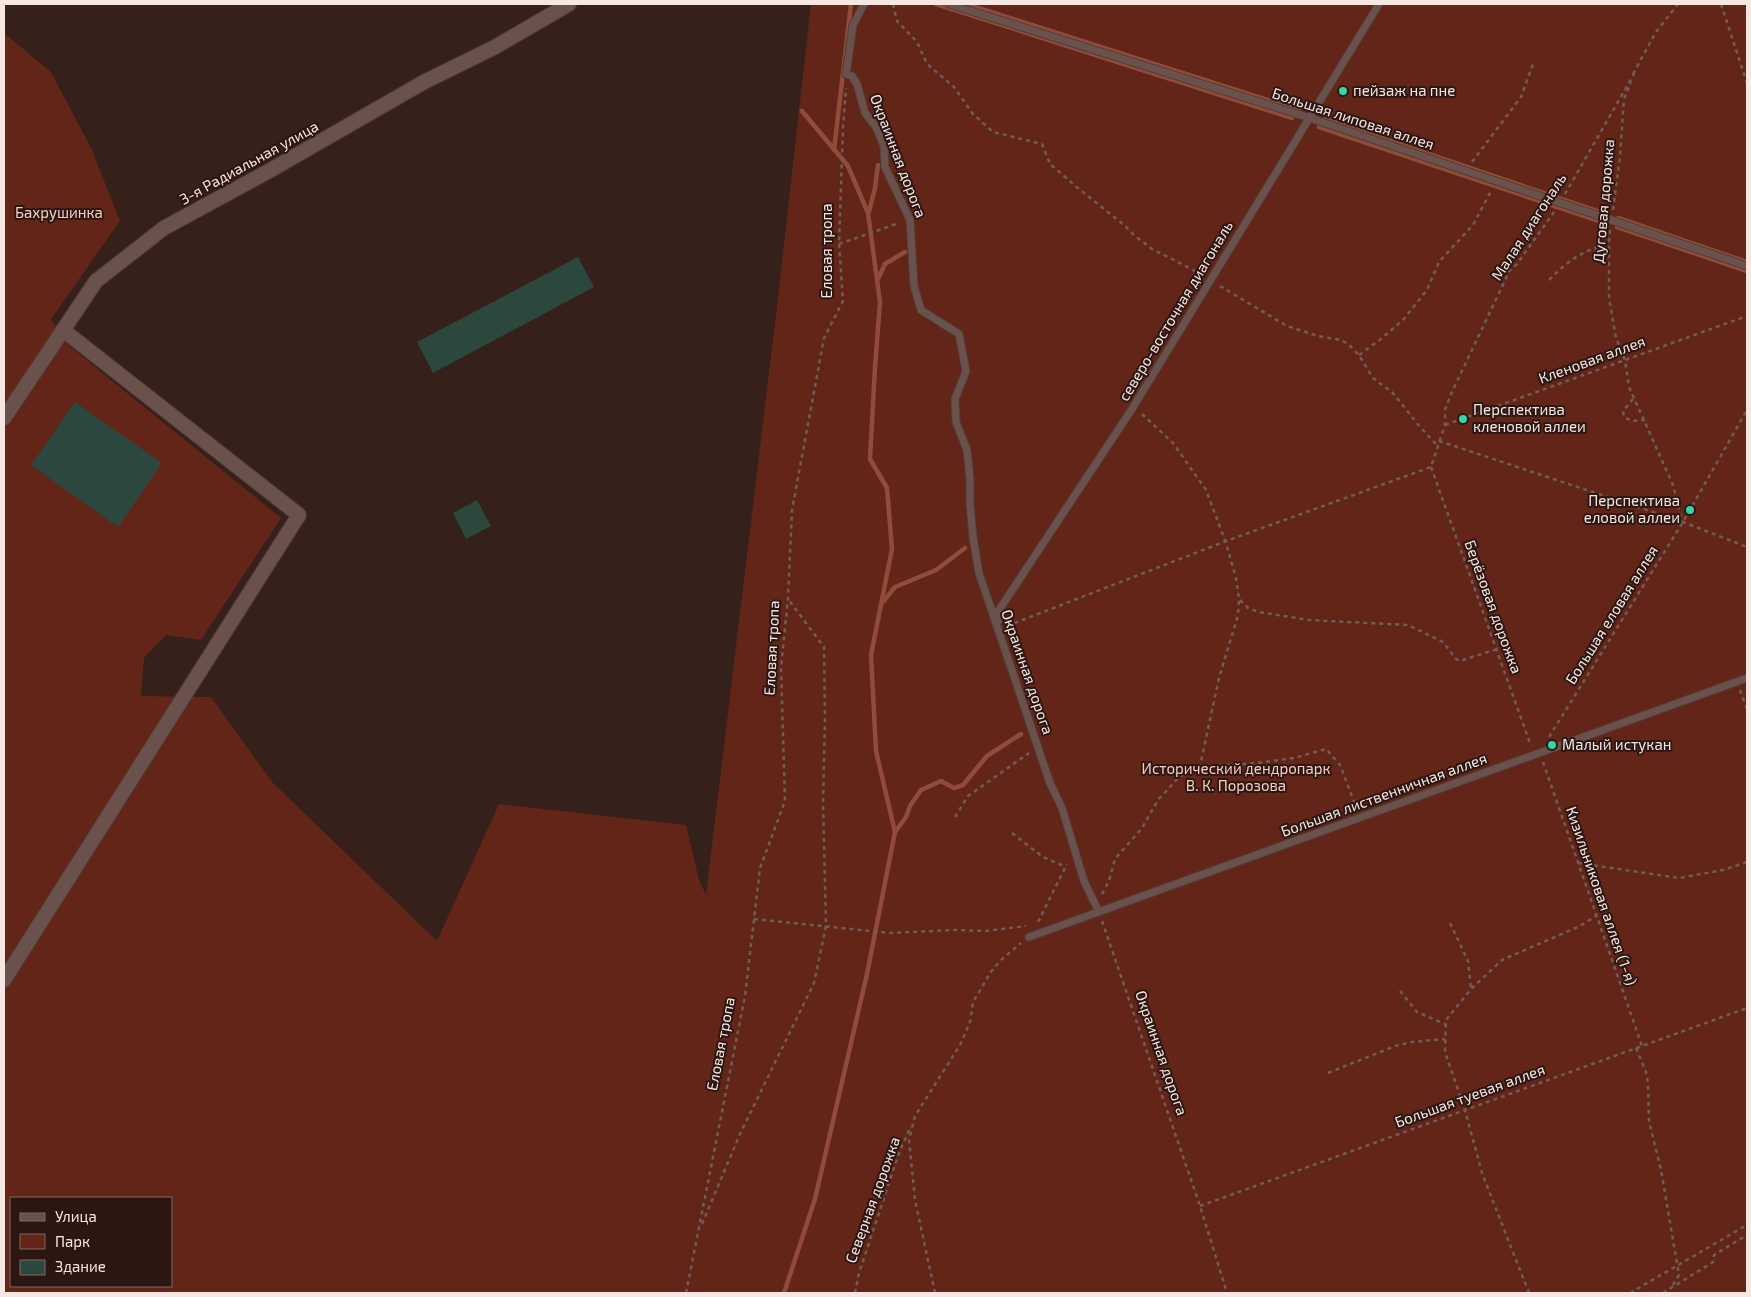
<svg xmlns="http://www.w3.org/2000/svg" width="1751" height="1297" viewBox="0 0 1751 1297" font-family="'Exo 2',sans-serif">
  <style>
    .green { fill: #622518; fill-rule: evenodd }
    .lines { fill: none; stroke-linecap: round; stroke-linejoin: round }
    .stream { stroke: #904b3b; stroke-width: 4.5 }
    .building { fill: #2c473d }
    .service-casing { stroke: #513e3a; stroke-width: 9 }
    .minor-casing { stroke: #513e3a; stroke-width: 16 }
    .path { stroke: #715d58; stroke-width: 2.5; stroke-dasharray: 4 4; stroke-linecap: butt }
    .service { stroke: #6b514b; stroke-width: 7 }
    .minor { stroke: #6b514b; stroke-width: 14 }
    .poi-dot { fill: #36d4a7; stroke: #2c1611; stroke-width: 2 }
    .labels { text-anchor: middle; stroke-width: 4; stroke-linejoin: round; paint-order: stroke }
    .poi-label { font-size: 15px; fill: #f7e7e3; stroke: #2c1611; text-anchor: start }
    .street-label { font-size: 15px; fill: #f7e7e3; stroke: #2c1611 }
    .park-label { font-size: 15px; fill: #f8cdc3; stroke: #2c1611 }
  </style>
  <rect width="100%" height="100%" fill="#36201a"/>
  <!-- green -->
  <path class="green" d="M 811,4 L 1747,4 L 1747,1293 L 4,1293 L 4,33 L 51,72 L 92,150 L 120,221 L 51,319 L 68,345 L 281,518 L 201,640 L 166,635 L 144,658 L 141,696 L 211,697 L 273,783 L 437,941 L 499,804 L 686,825 L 699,880 L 706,895 L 778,298 ZM 11,1198 L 171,1198 L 171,1286 L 11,1286 Z"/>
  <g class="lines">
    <!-- stream -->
    <g class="stream">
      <polyline points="936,4 1292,118"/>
      <polyline points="966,4 1299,110"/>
      <polyline points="1325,119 1606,214"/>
      <polyline points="1319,127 1605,223"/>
      <polyline points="834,150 851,4"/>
      <polyline points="869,212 875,188 878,165"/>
      <polyline points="1618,218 1747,262"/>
      <polyline points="1617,227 1747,271"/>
      <polyline points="878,279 885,264 905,252"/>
      <polyline points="882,603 895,587 936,570 965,548"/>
      <polyline points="895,832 906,817 910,806 921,790 941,781 954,788 963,785 987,756 1021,734"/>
      <polyline points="784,1293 815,1199 867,974 895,832 876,751 871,655 892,549 887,488 870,459 875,367 880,302 868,213 848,166 802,111"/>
    </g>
  </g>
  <!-- building -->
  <g class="building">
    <polygon points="578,257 594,287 433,373 417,342"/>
    <polygon points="75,402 162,463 118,527 31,465"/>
    <polygon points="477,500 491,526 466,539 453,513"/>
  </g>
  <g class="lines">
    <defs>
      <g id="service">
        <polyline points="864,4 853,25 846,74 852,76 857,84 865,113 876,127 884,146 885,167 910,220 914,286 921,310 959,334 966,371 955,399 956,422 967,450 970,479 970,505 973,537 979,573 1050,783 1062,808 1084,881 1099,912"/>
        <polyline points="949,4 1310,118 1747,266"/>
        <polyline points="998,621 997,613 1132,409 1379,4"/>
        <polyline points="1029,937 1747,678"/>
      </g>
      <g id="minor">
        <polyline points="4,418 96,281 164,228 269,171 424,82 495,47 569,4"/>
        <polyline points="4,980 299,515 63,330"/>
      </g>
    </defs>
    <!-- service casing -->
    <use href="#service" class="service-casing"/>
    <!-- minor casing -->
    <use href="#minor" class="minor-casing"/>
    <!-- path -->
    <g class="path">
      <polyline points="893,4 897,21 917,42 927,64 954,87 973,114 993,132 1042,144 1050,164 1079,189 1123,224 1135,236 1152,249 1180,263 1202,275"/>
      <polyline points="1721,4 1747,83"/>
      <polyline points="1633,74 1656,32 1678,4"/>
      <polyline points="1472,162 1521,97 1533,64"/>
      <polyline points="1565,194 1634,74"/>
      <polyline points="1613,210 1620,156 1624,99 1631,82"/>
      <polyline points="1610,230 1609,244 1609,298 1616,338 1625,360 1629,387 1673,485 1682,521"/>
      <polyline points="839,244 899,223"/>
      <path d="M 1549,280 C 1569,260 1581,251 1609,244"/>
      <polyline points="1220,286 1287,326 1318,336 1341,340 1348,344 1359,355 1373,378 1393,393 1420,427 1437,445"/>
      <polyline points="1359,355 1381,339 1403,320 1427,290 1439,262 1473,225 1491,191"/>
      <polyline points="1633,399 1623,411 1624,417 1632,421 1645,420"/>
      <polyline points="1142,414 1173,443 1206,490 1226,543 1236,578 1239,599 1238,615 1219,678 1200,766"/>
      <polyline points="1445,425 1747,316"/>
      <polyline points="1439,441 1683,522 1747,547"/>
      <polyline points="1431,467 1531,746"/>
      <polyline points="1240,600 1248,608 1259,612 1309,620 1408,625 1443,642 1456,659 1460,661 1497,649"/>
      <polyline points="1007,626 1229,540 1431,467 1445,425 1445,410 1451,394 1510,270 1517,264 1554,212"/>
      <polyline points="1740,690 1747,709"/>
      <polyline points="1549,737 1683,522 1747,410"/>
      <polyline points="1543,762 1642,1046"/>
      <polyline points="955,817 968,796 1029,753"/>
      <polyline points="1012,833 1043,857 1066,867"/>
      <polyline points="1578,863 1679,878 1723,870 1747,862"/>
      <polyline points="1102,894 1109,881 1115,859 1142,828 1158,800 1179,777 1200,766 1249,764 1294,758 1326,749 1340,765 1356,807"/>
      <polyline points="754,919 890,933 954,930 986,931 1026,926"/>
      <polyline points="1102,921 1200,1206 1227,1293"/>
      <polyline points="1038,922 1067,864"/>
      <polyline points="1450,923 1468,961 1471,989"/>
      <polyline points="1400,991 1417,1012 1445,1024"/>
      <polyline points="1636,1048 1646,1072 1648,1083 1649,1121 1661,1170 1679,1275 1671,1288"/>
      <polyline points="1328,1073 1395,1046 1412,1042 1445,1039"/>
      <polyline points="1200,1206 1747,1008"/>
      <polyline points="702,1224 740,1134 814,983 826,926 823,801 825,720 824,647 788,599"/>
      <polyline points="686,1293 745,996 760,868 785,801 781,668 788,599 792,510 824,338 843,301 839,244 843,128 846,88"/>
      <polyline points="855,1293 859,1273 899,1153 911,1126"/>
      <polyline points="935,1293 915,1200 909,1140 915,1116 960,1045 970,1022 973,1002 981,989 990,973 1001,960 1021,943"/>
      <polyline points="1529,1293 1482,1173 1465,1110 1445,1052 1446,1020 1471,989 1502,960 1580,926 1596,916"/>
      <polyline points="1630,1293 1747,1225"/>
      <polyline points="1663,1293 1713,1262 1714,1255 1747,1235"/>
    </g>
    <!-- service -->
    <use href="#service" class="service"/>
    <!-- minor -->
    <use href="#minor" class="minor"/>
  </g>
  <!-- markers -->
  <g class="poi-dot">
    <circle cx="1343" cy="91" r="5"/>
    <circle cx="1463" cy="419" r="5"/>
    <circle cx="1690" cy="510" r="5"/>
    <circle cx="1552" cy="745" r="5"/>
  </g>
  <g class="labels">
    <!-- poi labels -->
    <g class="poi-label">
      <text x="1353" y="96">пейзаж на пне</text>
      <text x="1473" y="415">Перспектива<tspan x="1473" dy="17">кленовой аллеи</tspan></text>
      <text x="1680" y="506" text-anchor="end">Перспектива<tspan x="1680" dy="17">еловой аллеи</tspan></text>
      <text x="1562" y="750">Малый истукан</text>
    </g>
    <!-- street labels -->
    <g class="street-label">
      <text transform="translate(1353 119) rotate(18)" y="5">Большая липовая аллея</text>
      <text transform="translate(898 156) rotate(69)" y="5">Окраинная дорога</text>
      <text transform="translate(249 163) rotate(-29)" y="5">3-я Радиальная улица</text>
      <text transform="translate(1604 201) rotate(-85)" y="5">Дуговая дорожка</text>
      <text transform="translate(1529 227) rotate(-57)" y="5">Малая диагональ</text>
      <text transform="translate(827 251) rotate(-90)" y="5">Еловая тропа</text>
      <text transform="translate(1176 311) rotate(-59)" y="5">северо-восточная диагональ</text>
      <text transform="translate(1592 360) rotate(-20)" y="5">Кленовая аллея</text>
      <text transform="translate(1493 607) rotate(70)" y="5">Берёзовая дорожка</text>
      <text transform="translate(1612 615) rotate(-58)" y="5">Большая еловая аллея</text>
      <text transform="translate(772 648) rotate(-87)" y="5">Еловая тропа</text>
      <text transform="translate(1027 672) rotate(71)" y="5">Окраинная дорога</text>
      <text transform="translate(1384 795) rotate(-20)" y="5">Большая лиственничная аллея</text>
      <text transform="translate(1601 896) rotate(71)" y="5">Кизильниковая аллея (1-я)</text>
      <text transform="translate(721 1044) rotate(-79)" y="5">Еловая тропа</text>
      <text transform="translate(1161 1053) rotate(71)" y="5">Окраинная дорога</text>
      <text transform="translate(1470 1096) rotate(-20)" y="5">Большая туевая аллея</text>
      <text transform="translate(873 1200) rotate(-70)" y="5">Северная дорожка</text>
    </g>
    <!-- park labels -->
    <g class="park-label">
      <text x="59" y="218">Бахрушинка</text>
      <text x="1236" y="774">Исторический дендропарк<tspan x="1236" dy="17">В. К. Порозова</tspan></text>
    </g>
  </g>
  <!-- border -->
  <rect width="1751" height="1297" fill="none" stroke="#f7e7e3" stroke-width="10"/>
  <!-- legend -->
  <rect x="10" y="1197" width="162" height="90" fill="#2c1611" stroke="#7d6a65"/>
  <rect x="20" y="1213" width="25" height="8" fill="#6b514b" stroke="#7d6a65"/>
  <text x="55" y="1222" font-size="15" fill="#f7e7e3">Улица</text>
  <rect x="20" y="1234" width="25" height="15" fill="#622518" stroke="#7d6a65"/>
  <text x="55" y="1247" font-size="15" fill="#f7e7e3">Парк</text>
  <rect x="20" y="1260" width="25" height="15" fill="#2c473d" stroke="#7d6a65"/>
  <text x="55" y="1272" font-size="15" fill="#f7e7e3">Здание</text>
</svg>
